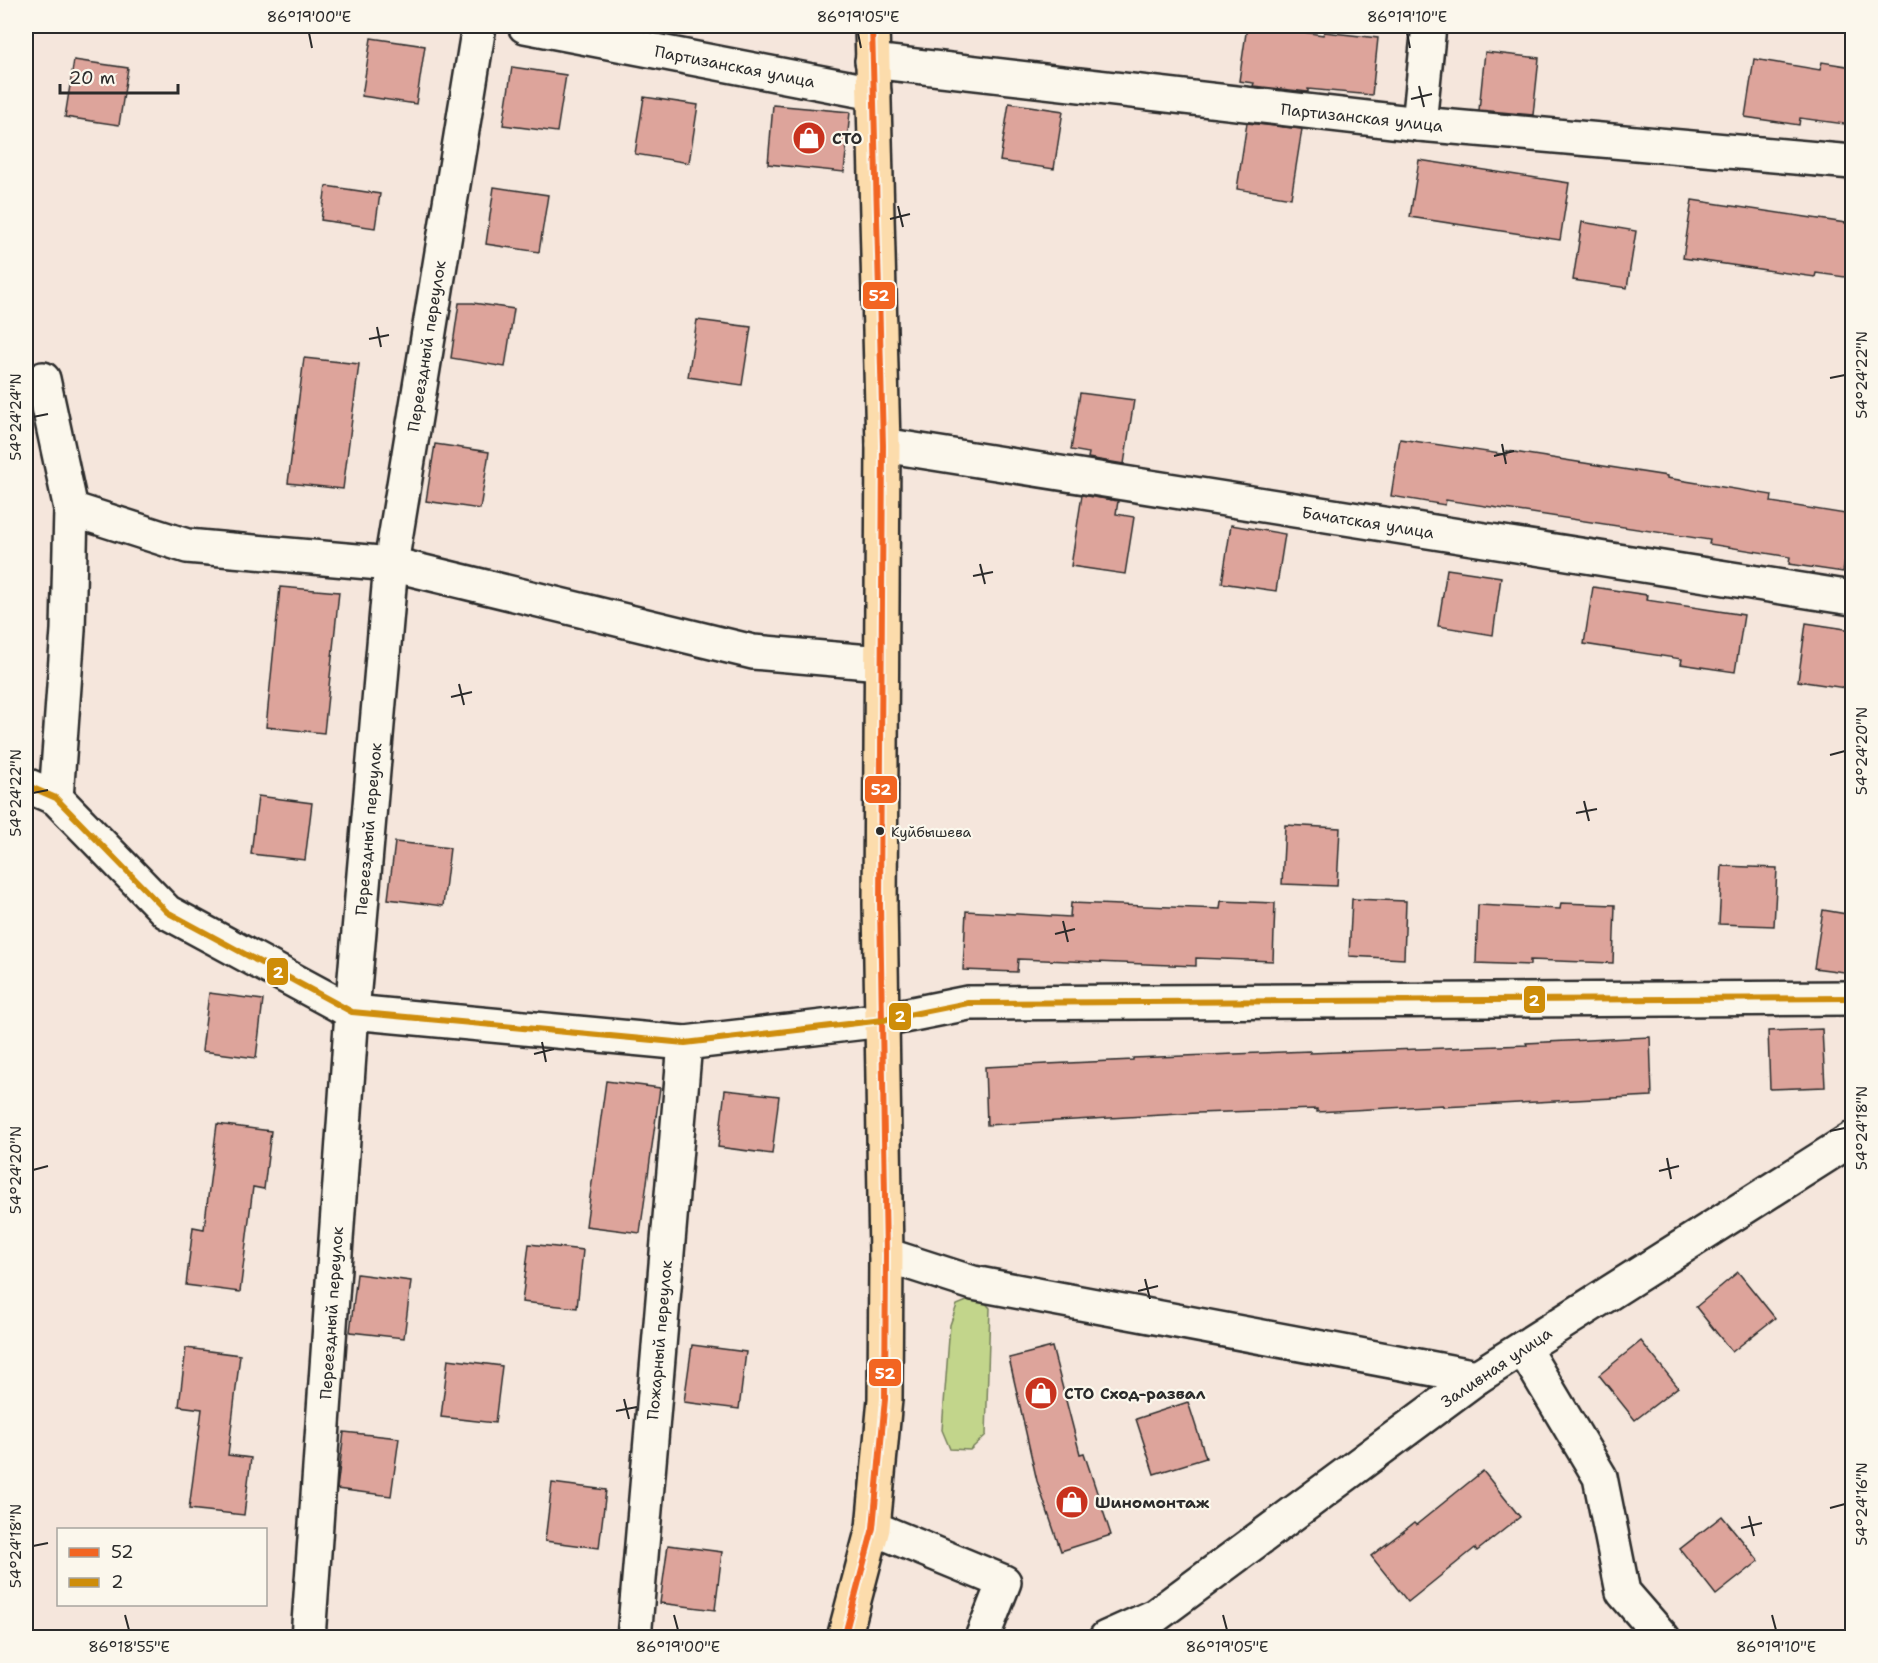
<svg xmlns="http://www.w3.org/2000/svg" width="1878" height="1663" viewBox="0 0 1878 1663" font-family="'Shantell Sans',sans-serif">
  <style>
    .green { fill: #c2d58b; stroke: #76805b; stroke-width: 1.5 }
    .building { fill: #dda49b; stroke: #2b2b2b; stroke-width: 1.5 }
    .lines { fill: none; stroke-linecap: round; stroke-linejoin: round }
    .minor-casing { stroke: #2b2b2b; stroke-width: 38 }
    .major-casing { stroke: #2b2b2b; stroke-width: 38 }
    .minor { stroke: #fbf7ec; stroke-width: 33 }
    .major { stroke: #fcdcac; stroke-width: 33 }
    .bus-1-casing { stroke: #fbf7ec; stroke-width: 10 }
    .bus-2-casing { stroke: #fbf7ec; stroke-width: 10 }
    .bus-1 { stroke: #f26522; stroke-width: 6 }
    .bus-2 { stroke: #ce8d09; stroke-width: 6 }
    .ticks { fill: none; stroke: #2b2b2b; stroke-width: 2 }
    .bus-dot { fill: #2b2b2b; stroke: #fbf7ec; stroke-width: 2 }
    .labels { text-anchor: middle; stroke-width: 4.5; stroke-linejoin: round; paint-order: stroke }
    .bus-label { font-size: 14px; fill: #2b2b2b; stroke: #fbf7ec; text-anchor: start }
    .street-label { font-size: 16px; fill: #2b2b2b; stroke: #fbf7ec }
    .poi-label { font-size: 16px; font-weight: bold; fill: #2b2b2b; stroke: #fbf7ec; text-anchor: start }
    .line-badge { stroke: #fbf7ec; stroke-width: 2 }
    .badge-label { font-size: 16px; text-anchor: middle; font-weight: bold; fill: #fff }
    .neatline { fill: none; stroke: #2b2b2b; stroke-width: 2 }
    .ticks-label { font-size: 15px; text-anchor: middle; fill: #2b2b2b }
  </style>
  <rect width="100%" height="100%" fill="#f5e6dc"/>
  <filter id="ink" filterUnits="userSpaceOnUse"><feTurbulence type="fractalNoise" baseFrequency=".0167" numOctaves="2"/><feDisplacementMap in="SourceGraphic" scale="12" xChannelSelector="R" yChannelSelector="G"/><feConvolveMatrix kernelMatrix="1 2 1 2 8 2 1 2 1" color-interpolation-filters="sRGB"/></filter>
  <g filter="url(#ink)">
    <!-- green -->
    <polygon class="green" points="979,1296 990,1308 986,1435 970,1450 950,1449 942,1430 950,1325 957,1305"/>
    <!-- building -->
    <g class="building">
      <polygon points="1247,26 1262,26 1323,35 1324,32 1378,38 1372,95 1308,89 1308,92 1253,86 1254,83 1239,81"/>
      <polygon points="371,38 425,46 416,104 362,96"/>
      <polygon points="1485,52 1539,58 1533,115 1479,110"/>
      <polygon points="1754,59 1820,70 1822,62 1852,67 1852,125 1800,118 1799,125 1745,117"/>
      <polygon points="74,60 128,68 119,125 65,117"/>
      <polygon points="512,67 566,75 557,132 503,125"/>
      <polygon points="644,97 698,105 689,163 635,154"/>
      <polygon points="1009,103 1063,111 1054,169 1000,161"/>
      <polygon points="773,105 850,112 844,172 768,164"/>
      <polygon points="1247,123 1302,129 1291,198 1237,189"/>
      <polygon points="1419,160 1569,183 1560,240 1410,217"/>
      <polygon points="326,186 380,194 375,228 321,220"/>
      <polygon points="494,187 548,195 539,252 486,244"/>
      <polygon points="1692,200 1852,224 1852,278 1816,273 1815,277 1683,258"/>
      <polygon points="1582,222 1636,231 1627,288 1573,280"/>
      <polygon points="459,303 473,303 514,309 505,367 451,358"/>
      <polygon points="697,320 751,327 742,385 688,377"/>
      <polygon points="304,358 359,364 343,489 288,483"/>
      <polygon points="1080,393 1134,400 1124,464 1088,458 1089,453 1071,450"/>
      <polygon points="1400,439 1507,455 1507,451 1667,476 1667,478 1772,495 1771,502 1852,515 1843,572 1789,564 1790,557 1709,544 1710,540 1446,500 1445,505 1391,496"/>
      <polygon points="435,444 489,452 480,509 426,501"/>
      <polygon points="1082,495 1118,501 1116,514 1134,517 1125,574 1071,566"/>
      <polygon points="1231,525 1285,534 1276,591 1222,583"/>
      <polygon points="1447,569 1501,577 1493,635 1438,626"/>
      <polygon points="280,587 339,592 324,733 266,727"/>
      <polygon points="1593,587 1647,595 1646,600 1744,615 1735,672 1681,664 1682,659 1584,644"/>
      <polygon points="1806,623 1852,630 1852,689 1798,681"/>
      <polygon points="258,796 312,803 305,860 251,854"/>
      <polygon points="1285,825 1340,828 1337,886 1282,884"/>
      <polygon points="395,842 450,848 443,906 388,899"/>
      <polygon points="1722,866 1777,868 1774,926 1719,924"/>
      <polygon points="1352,899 1406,901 1404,959 1349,956"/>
      <polygon points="1221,901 1275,903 1273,961 1196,958 1196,966 1018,959 1017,972 963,970 966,911 1070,917 1071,903 1220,909"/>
      <polygon points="1561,903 1615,905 1613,963 1530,960 1530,965 1476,963 1478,905 1560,909"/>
      <polygon points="1823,910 1852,915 1852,973 1814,968"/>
      <polygon points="209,993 263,1000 256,1058 202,1051"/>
      <polygon points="1822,1029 1825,1087 1770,1089 1768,1031"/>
      <polygon points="1650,1037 1652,1096 1443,1107 1443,1105 1317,1112 1317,1109 1197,1113 987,1125 985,1067 1133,1060 1133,1058 1310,1051 1310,1053 1527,1045 1526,1043"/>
      <polygon points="606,1081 660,1088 640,1233 586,1226"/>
      <polygon points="725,1090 779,1096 772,1154 718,1147"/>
      <polygon points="217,1124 271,1131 264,1189 253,1187 240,1292 186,1285 193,1227 204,1229"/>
      <polygon points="529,1244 583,1250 577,1308 522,1302"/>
      <polygon points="1738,1272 1775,1318 1732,1352 1696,1307"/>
      <polygon points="357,1274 411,1281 404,1338 350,1332"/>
      <polygon points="1641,1341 1678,1387 1635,1420 1599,1375"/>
      <polygon points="692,1345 746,1352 739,1409 684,1402"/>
      <polygon points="1052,1347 1080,1454 1084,1453 1111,1535 1061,1551 1037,1481 1009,1358"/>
      <polygon points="186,1348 240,1355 228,1455 251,1458 244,1515 189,1509 202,1409 179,1406"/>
      <polygon points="448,1359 502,1366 495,1423 441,1417"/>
      <polygon points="1188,1402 1206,1458 1154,1474 1136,1419"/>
      <polygon points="344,1432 399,1438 391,1496 337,1489"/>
      <polygon points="1483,1471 1520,1517 1477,1551 1475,1548 1408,1602 1371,1556 1414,1523 1416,1525"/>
      <polygon points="552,1483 606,1490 599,1548 545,1541"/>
      <polygon points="1722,1516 1759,1561 1716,1595 1680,1549"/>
      <polygon points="668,1545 722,1552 715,1610 660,1603"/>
    </g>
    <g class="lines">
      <defs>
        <g id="minor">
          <polyline points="525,26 874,93"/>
          <polyline points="872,61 1419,124 1852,162"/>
          <polyline points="1419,124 1429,26"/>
          <polyline points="43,379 71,509 68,630 56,798"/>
          <polyline points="883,445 1852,598"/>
          <polyline points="71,509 187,546 391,564 753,652 881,663"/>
          <polyline points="26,785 56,798 167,912 352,1012 685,1043 883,1020 968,1003 1852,998"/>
          <polyline points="886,1255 973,1283 1477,1377"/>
          <polyline points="1523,1348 1600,1477 1623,1592 1663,1638"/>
          <polyline points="873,1528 1004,1582 982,1638"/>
          <polyline points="308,1638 352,1012 391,564 479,26"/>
          <polyline points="634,1638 685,1043"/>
          <polyline points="1106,1638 1155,1616 1477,1377 1852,1139"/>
        </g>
        <polyline id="major" points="844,1638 873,1528 885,1399 886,1255 880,904 883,445 872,26"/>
      </defs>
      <!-- minor casing -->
      <use href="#minor" class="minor-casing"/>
      <!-- major casing -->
      <use href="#major" class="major-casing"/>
      <!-- minor -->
      <use href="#minor" class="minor"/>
      <!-- major -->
      <use href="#major" class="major"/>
      <defs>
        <polyline id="bus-1" points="844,1638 873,1528 885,1399 886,1255 880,904 883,445 872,26"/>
        <polyline id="bus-2" points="26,785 56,798 167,912 352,1012 685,1043 883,1020 968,1003 1852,998"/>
      </defs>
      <!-- bus-1 casing -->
      <use href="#bus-1" class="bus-1-casing"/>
      <!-- bus-2 casing -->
      <use href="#bus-2" class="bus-2-casing"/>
      <!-- bus-1 -->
      <use href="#bus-1" class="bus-1"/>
      <!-- bus-2 -->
      <use href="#bus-2" class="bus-2"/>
    </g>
  </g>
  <!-- ticks -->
  <path class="ticks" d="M 309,33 L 312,48M 858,33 L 861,48M 1407,33 L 1410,48M 1419,86 L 1424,107M 1411,99 L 1432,94M 898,206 L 903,227M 890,219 L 910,214M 377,327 L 381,347M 369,339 L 389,335M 1830,378 L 1845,375M 33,417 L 48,414M 1502,444 L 1506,464M 1494,456 L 1514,451M 980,564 L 985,584M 973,576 L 993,572M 459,684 L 464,705M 451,697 L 472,692M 1830,755 L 1845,751M 33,793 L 48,790M 1584,801 L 1589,821M 1576,813 L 1597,809M 1063,921 L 1068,942M 1055,934 L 1075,929M 542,1042 L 546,1062M 534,1054 L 554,1049M 1830,1131 L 1845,1128M 1667,1158 L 1671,1179M 33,1170 L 48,1166M 1659,1171 L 1679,1166M 1145,1279 L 1150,1299M 1138,1291 L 1158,1286M 624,1399 L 629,1419M 616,1411 L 637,1407M 1830,1508 L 1845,1504M 1749,1516 L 1754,1536M 1741,1528 L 1762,1523M 33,1546 L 48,1543M 125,1615 L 129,1630M 674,1615 L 678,1630M 1223,1615 L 1227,1630M 1772,1615 L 1776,1630"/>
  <!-- icons -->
  <defs>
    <symbol id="shop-disc" viewBox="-11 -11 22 22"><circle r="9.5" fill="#c8321e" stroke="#fbf7ec"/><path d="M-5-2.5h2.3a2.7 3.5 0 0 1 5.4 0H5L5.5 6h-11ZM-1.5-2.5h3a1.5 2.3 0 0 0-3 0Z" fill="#fff"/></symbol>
  </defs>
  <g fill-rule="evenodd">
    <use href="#shop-disc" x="790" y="119" width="38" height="38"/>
    <use href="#shop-disc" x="1022" y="1374" width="38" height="38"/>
    <use href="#shop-disc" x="1053" y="1483" width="38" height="38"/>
  </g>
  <!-- markers -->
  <circle class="bus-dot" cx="880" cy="831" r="5"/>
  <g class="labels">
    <!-- bus labels -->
    <g class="bus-label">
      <text x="891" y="837">Куйбышева</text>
    </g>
    <!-- street labels -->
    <g class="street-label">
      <text transform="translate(735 66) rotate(11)" y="6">Партизанская улица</text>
      <text transform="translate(1362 117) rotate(6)" y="6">Партизанская улица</text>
      <text transform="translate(426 346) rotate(-81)" y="6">Переездный переулок</text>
      <text transform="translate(1368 522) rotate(9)" y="6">Бачатская улица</text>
      <text transform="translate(368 829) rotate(-85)" y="6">Переездный переулок</text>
      <text transform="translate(331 1313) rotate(-86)" y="6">Переездный переулок</text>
      <text transform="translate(659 1340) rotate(-85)" y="6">Пожарный переулок</text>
      <text transform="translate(1496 1367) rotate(-34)" y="6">Заливная улица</text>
    </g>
    <!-- poi labels -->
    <g class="poi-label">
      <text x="832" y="144">СТО</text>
      <text x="1064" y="1399">СТО Сход-развал</text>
      <text x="1095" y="1508">Шиномонтаж</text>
    </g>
  </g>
  <g class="line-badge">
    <rect x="862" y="281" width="34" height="29" rx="6" fill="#f26522"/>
    <rect x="864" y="775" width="34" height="29" rx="6" fill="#f26522"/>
    <rect x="266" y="957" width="23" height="29" rx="6" fill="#ce8d09"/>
    <rect x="1523" y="985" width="23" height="29" rx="6" fill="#ce8d09"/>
    <rect x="888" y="1002" width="24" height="29" rx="6" fill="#ce8d09"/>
    <rect x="868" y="1358" width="34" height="29" rx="6" fill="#f26522"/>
  </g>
  <g class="badge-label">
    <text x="879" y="301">52</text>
    <text x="881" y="795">52</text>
    <text x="278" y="978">2</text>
    <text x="1534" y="1006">2</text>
    <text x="900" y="1022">2</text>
    <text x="885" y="1379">52</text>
  </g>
  <!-- margin -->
  <rect width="1878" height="1663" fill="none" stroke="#fbf7ec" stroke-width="66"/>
  <!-- legend -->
  <rect x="57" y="1528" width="210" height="78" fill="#fbf7ec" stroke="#a8a59f" stroke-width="1.5"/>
  <rect x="69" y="1548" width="30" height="9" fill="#f26522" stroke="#a8a59f" stroke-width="1.5"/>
  <text x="111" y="1558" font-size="18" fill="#2b2b2b">52</text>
  <rect x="69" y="1578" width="30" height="9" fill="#ce8d09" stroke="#a8a59f" stroke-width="1.5"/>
  <text x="111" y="1588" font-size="18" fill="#2b2b2b">2</text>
  <!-- scale -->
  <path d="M60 84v9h118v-9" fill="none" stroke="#2b2b2b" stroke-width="3"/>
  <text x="69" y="84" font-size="18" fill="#2b2b2b" stroke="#fbf7ec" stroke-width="4.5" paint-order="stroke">20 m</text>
  <rect x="33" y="33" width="1812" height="1597" class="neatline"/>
  <g class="ticks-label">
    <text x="309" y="22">86°19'00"E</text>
    <text x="858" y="22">86°19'05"E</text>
    <text x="1407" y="22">86°19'10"E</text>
    <text transform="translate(1862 375) rotate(-90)" y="5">54°24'22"N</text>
    <text transform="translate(16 417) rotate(-90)" y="5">54°24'24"N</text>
    <text transform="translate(1862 751) rotate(-90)" y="5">54°24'20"N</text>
    <text transform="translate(16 793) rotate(-90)" y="5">54°24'22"N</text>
    <text transform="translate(1862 1128) rotate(-90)" y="5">54°24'18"N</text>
    <text transform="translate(16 1170) rotate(-90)" y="5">54°24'20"N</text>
    <text transform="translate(1862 1504) rotate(-90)" y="5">54°24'16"N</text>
    <text transform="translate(16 1546) rotate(-90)" y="5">54°24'18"N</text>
    <text x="129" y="1652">86°18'55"E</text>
    <text x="678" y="1652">86°19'00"E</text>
    <text x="1227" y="1652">86°19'05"E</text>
    <text x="1776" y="1652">86°19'10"E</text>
  </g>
</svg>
